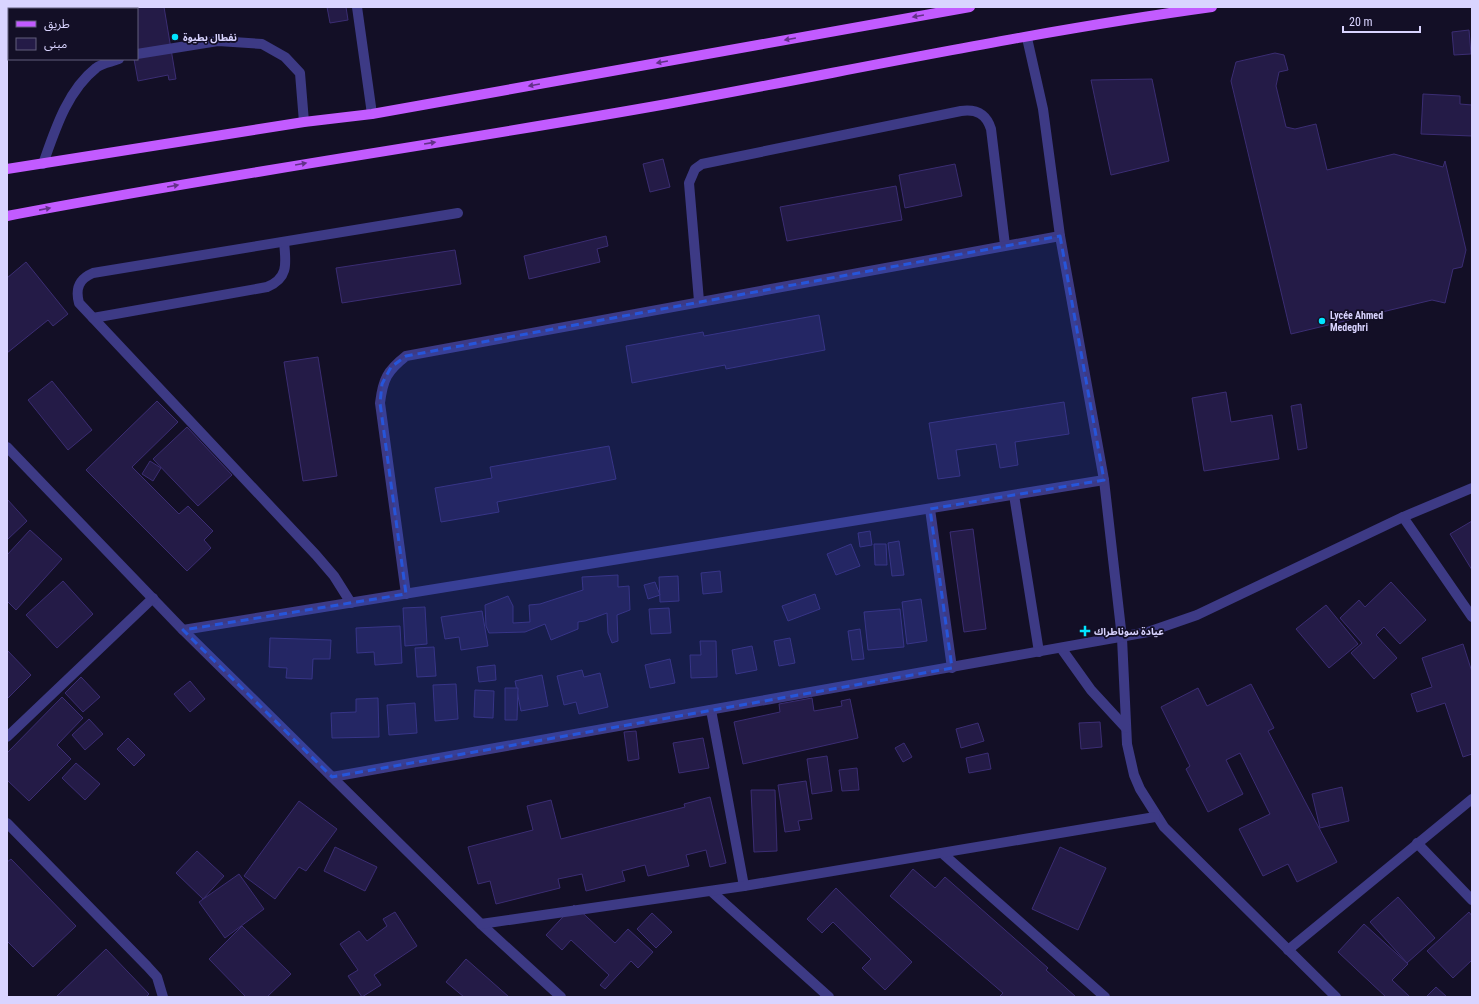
<svg xmlns="http://www.w3.org/2000/svg" width="1479" height="1004" viewBox="0 0 1479 1004" font-family="'Roboto Condensed','Noto Sans Arabic',sans-serif">
  <style>
    .building { fill: #241b47; stroke: #3b2d73 }
    .lines { fill: none; stroke-linecap: round; stroke-linejoin: round }
    .minor { stroke: #3d3a85; stroke-width: 10 }
    .major { stroke: #c25bff; stroke-width: 10 }
    .oneway { fill: #623188 }
    .marked { fill: #2655da; fill-opacity: 0.2; stroke: #2655da; stroke-width: 3; stroke-dasharray: 8 5; stroke-linejoin: round }
    .poi-dot { fill: #00e5ff; stroke: #130f26; stroke-width: 1.5 }
    .labels { text-anchor: middle; stroke-width: 3.5; stroke-linejoin: round; paint-order: stroke }
    .poi-label { font-size: 10px; font-weight: bold; fill: #d9d4ff; stroke: #130f26; text-anchor: start }
  </style>
  <rect width="100%" height="100%" fill="#130f26"/>
  <!-- building -->
  <g class="building">
    <polygon points="8,7 39,7 39,8 9,9 9,13"/>
    <polygon points="125,7 164,7 176,79 169,80 168,75 138,81 134,59 137,59 137,9 125,9"/>
    <polygon points="327,7 346,7 348,20 330,23"/>
    <polygon points="1469,30 1471,54 1454,55 1452,32"/>
    <polygon points="1275,53 1284,55 1288,70 1279,72 1276,86 1286,127 1295,129 1316,124 1327,170 1394,154 1443,167 1445,161 1466,250 1462,267 1453,269 1445,303 1432,300 1291,334 1231,81 1236,62"/>
    <polygon points="1152,79 1169,161 1111,175 1091,80"/>
    <polygon points="1423,94 1460,96 1460,104 1472,105 1472,136 1421,134"/>
    <polygon points="663,159 670,187 650,192 643,164"/>
    <polygon points="955,164 962,196 905,208 899,175"/>
    <polygon points="896,186 902,220 787,241 780,207"/>
    <polygon points="606,236 608,246 597,249 600,262 529,279 524,256"/>
    <polygon points="455,250 461,284 342,303 336,268"/>
    <polygon points="26,262 68,314 53,326 48,320 7,353 7,278"/>
    <polygon points="819,315 825,350 726,369 725,365 632,383 626,346 703,332 704,336"/>
    <polygon points="318,357 337,476 303,481 284,362"/>
    <polygon points="52,381 92,430 68,450 28,400"/>
    <polygon points="1226,392 1231,422 1272,415 1279,459 1204,471 1192,398"/>
    <polygon points="157,401 178,422 132,467 179,514 188,506 213,531 204,540 211,548 187,571 86,470"/>
    <polygon points="1064,402 1069,434 1015,442 1018,465 1000,468 996,444 956,450 960,476 938,479 929,423"/>
    <polygon points="1301,404 1307,448 1298,450 1291,406"/>
    <polygon points="187,427 232,475 198,506 153,459"/>
    <polygon points="609,446 616,479 497,502 499,512 441,522 435,488 492,478 490,467"/>
    <polygon points="150,461 161,468 153,481 142,474"/>
    <polygon points="7,499 27,521 7,540"/>
    <polygon points="1472,521 1472,570 1450,534"/>
    <polygon points="973,529 986,629 964,632 950,532"/>
    <polygon points="30,530 62,559 16,610 7,601 7,555"/>
    <polygon points="870,531 872,545 860,547 858,533"/>
    <polygon points="899,541 904,575 892,576 888,543"/>
    <polygon points="851,544 860,566 836,575 827,554"/>
    <polygon points="874,544 886,544 887,565 875,565"/>
    <polygon points="720,571 722,592 703,594 701,573"/>
    <polygon points="618,575 618,587 629,586 630,610 617,615 618,641 612,643 608,633 607,613 585,621 578,622 578,629 551,640 545,624 525,632 489,633 486,626 485,605 508,596 513,606 513,623 530,622 529,605 540,604 583,590 582,577"/>
    <polygon points="678,576 679,601 660,602 659,577"/>
    <polygon points="63,581 93,614 57,648 26,615"/>
    <polygon points="655,582 660,595 648,599 644,585"/>
    <polygon points="1391,582 1426,620 1400,644 1384,627 1376,635 1397,658 1374,679 1351,653 1362,643 1340,618 1359,600 1365,607"/>
    <polygon points="815,594 820,609 788,621 782,606"/>
    <polygon points="921,599 927,641 907,644 902,602"/>
    <polygon points="1326,605 1358,644 1329,668 1296,629"/>
    <polygon points="425,607 427,644 405,646 403,608"/>
    <polygon points="669,608 671,633 651,634 649,609"/>
    <polygon points="900,609 904,647 868,650 864,612"/>
    <polygon points="482,611 488,646 461,650 459,637 445,639 441,617"/>
    <polygon points="400,626 402,663 375,665 374,652 357,653 356,628"/>
    <polygon points="860,629 864,659 852,660 848,631"/>
    <polygon points="270,638 331,640 330,659 313,659 312,679 286,678 287,668 269,667"/>
    <polygon points="790,638 795,663 779,666 774,641"/>
    <polygon points="700,641 716,641 717,677 691,678 690,655 701,655"/>
    <polygon points="1463,644 1472,672 1472,754 1463,757 1445,703 1417,712 1411,694 1432,687 1422,658"/>
    <polygon points="752,646 757,670 736,674 732,650"/>
    <polygon points="434,647 436,676 417,677 415,648"/>
    <polygon points="7,650 31,675 7,699"/>
    <polygon points="670,659 675,683 650,688 645,665"/>
    <polygon points="495,665 496,680 479,682 477,667"/>
    <polygon points="582,670 584,677 600,673 608,707 579,714 576,702 564,705 557,676"/>
    <polygon points="542,675 548,706 521,711 515,681"/>
    <polygon points="81,677 100,697 83,712 65,693"/>
    <polygon points="190,681 205,699 190,712 174,694"/>
    <polygon points="456,684 458,719 435,721 433,685"/>
    <polygon points="1251,684 1274,728 1268,731 1337,862 1297,882 1288,864 1263,876 1239,829 1270,814 1240,753 1226,760 1243,794 1208,812 1186,769 1190,766 1161,707 1198,688 1207,706"/>
    <polygon points="505,688 518,688 517,720 505,720"/>
    <polygon points="475,690 494,691 493,718 474,717"/>
    <polygon points="62,697 83,718 57,745 71,759 29,801 7,780 7,753"/>
    <polygon points="378,698 379,737 332,738 331,713 356,712 356,699"/>
    <polygon points="812,698 814,711 842,706 841,701 850,699 858,738 743,764 734,722 780,712 779,704"/>
    <polygon points="415,703 417,733 389,735 387,705"/>
    <polygon points="89,719 103,734 85,750 72,735"/>
    <polygon points="1100,722 1102,747 1081,749 1079,723"/>
    <polygon points="978,723 984,741 961,748 956,729"/>
    <polygon points="636,731 639,759 628,761 624,732"/>
    <polygon points="128,738 145,755 134,766 117,749"/>
    <polygon points="703,738 709,768 679,773 673,743"/>
    <polygon points="904,743 912,757 903,762 895,748"/>
    <polygon points="988,753 991,769 969,773 966,758"/>
    <polygon points="827,756 832,791 812,794 807,759"/>
    <polygon points="76,763 100,784 85,800 62,778"/>
    <polygon points="857,768 859,790 842,791 839,770"/>
    <polygon points="806,781 812,819 798,821 800,830 785,832 778,785"/>
    <polygon points="1342,787 1349,821 1320,828 1312,794"/>
    <polygon points="751,790 775,790 777,851 754,852"/>
    <polygon points="710,797 726,863 710,867 706,850 686,855 689,866 648,876 645,865 622,871 625,881 586,891 582,874 558,879 560,888 496,904 490,881 478,884 468,847 533,830 527,806 551,800 561,839 685,807 684,804"/>
    <polygon points="299,801 337,829 306,871 299,867 275,899 244,876"/>
    <polygon points="335,847 377,867 365,891 324,871"/>
    <polygon points="1060,847 1106,868 1078,930 1032,909"/>
    <polygon points="197,851 224,876 203,899 176,873"/>
    <polygon points="11,859 76,926 33,967 7,941 7,862"/>
    <polygon points="913,869 935,888 945,877 1048,968 1046,970 1076,997 999,997 1003,993 890,896"/>
    <polygon points="239,874 264,909 225,938 199,902"/>
    <polygon points="836,888 912,962 885,990 862,968 871,959 833,922 822,933 807,919"/>
    <polygon points="1398,897 1435,938 1407,963 1370,922"/>
    <polygon points="574,905 615,943 628,929 653,952 638,968 631,961 605,989 600,985 609,975 571,940 562,950 546,935"/>
    <polygon points="395,912 417,946 374,975 381,985 362,997 348,976 358,970 340,944 359,931 367,941 387,926 383,919"/>
    <polygon points="1469,912 1472,916 1472,960 1453,978 1427,951"/>
    <polygon points="652,913 672,932 656,948 637,929"/>
    <polygon points="1364,924 1408,964 1392,980 1410,997 1386,997 1338,952"/>
    <polygon points="242,926 291,974 267,997 246,997 209,959"/>
    <polygon points="106,949 149,994 146,997 56,997"/>
    <polygon points="466,959 509,997 464,997 446,982"/>
    <polygon points="1436,987 1447,997 1426,997"/>
  </g>
  <g class="lines">
    <!-- minor -->
    <g class="minor">
      <polyline points="357,7 372,114"/>
      <polyline points="1027,38 1043,109 1060,236 1104,480 1122,638 1127,744 1134,775 1140,789 1164,827 1336,997"/>
      <polyline points="137,54 218,41 262,44 285,57 300,73 304,122"/>
      <path d="M 43,164 C 55,130 67,91 96,68 C 102,63 112,62 119,59"/>
      <path d="M 699,301 L 689,183 L 695,169 L 702,164 L 961,111 C 976,109 986,113 991,129 L 1005,245"/>
      <path d="M 93,318 L 267,287 C 289,278 286,263 284,242"/>
      <polyline points="7,447 183,630 481,924 561,997"/>
      <polyline points="1014,495 1039,652"/>
      <polyline points="930,509 952,668"/>
      <polyline points="1403,517 1472,617"/>
      <path d="M 406,594 L 380,403 C 383,379 387,371 406,356 L 1060,236"/>
      <path d="M 351,603 L 334,576 L 316,555 L 79,303 C 75,288 79,279 93,273 L 458,213"/>
      <polyline points="183,630 1104,480"/>
      <polyline points="1061,648 1091,690 1126,728"/>
      <polyline points="711,710 744,886"/>
      <polyline points="7,737 153,598"/>
      <polyline points="332,777 1148,632 1197,615 1403,517 1472,488"/>
      <polyline points="7,823 147,966 157,977 163,997"/>
      <polyline points="1417,843 1472,900"/>
      <polyline points="942,853 1105,997"/>
      <polyline points="711,891 829,997"/>
      <polyline points="481,924 744,886 1155,817"/>
      <polyline points="1288,950 1472,799"/>
    </g>
    <!-- major -->
    <g class="major">
      <polyline points="7,169 304,122 372,114 970,7"/>
      <path d="M 7,216 C 226,174 448,143 667,104 C 849,71 1029,32 1212,7"/>
    </g>
  </g>
  <!-- one-way arrows -->
  <defs><path id="oneway-solid" d="M-6-.8H1V-3.2L6.5 0L1 3.2V.8H-6Z"/></defs>
  <g class="oneway">
    <use href="#oneway-solid" transform="translate(918 16) rotate(170)"/>
    <use href="#oneway-solid" transform="translate(790 39) rotate(170)"/>
    <use href="#oneway-solid" transform="translate(662 62) rotate(170)"/>
    <use href="#oneway-solid" transform="translate(534 85) rotate(170)"/>
    <use href="#oneway-solid" transform="translate(430 143) rotate(-9)"/>
    <use href="#oneway-solid" transform="translate(301 164) rotate(-10)"/>
    <use href="#oneway-solid" transform="translate(173 186) rotate(-10)"/>
    <use href="#oneway-solid" transform="translate(45 209) rotate(-11)"/>
  </g>
  <!-- marked area -->
  <path class="marked" d="M 1060,236 L 1104,480 L 930,509 L 952,668 L 332,777 L 183,630 L 406,594 L 380,403 L 382,384 L 391,367 L 406,356 Z"/>
  <!-- markers -->
  <g class="poi-dot">
    <circle cx="175" cy="37" r="4"/>
    <circle cx="1322" cy="321" r="4"/>
    <path d="M1083 625h4v4h4v4h-4v4h-4v-4h-4v-4h4z"/>
  </g>
  <g class="labels">
    <!-- poi labels -->
    <g class="poi-label">
      <text x="183" y="41">نفطال بطيوة</text>
      <text x="1330" y="319">Lycée Ahmed<tspan x="1330" dy="12">Medeghri</tspan></text>
      <text x="1094" y="635">عيادة سوناطراك</text>
    </g>
  </g>
  <!-- border -->
  <rect width="1479" height="1004" fill="none" stroke="#d9d4ff" stroke-width="16"/>
  <!-- legend -->
  <rect x="8" y="8" width="130" height="52" fill="#130f26" stroke="#625e7d"/>
  <rect x="16" y="21" width="20" height="6" fill="#c25bff" stroke="#625e7d"/>
  <text x="44" y="28" font-size="12" fill="#d9d4ff">طريق</text>
  <rect x="16" y="38" width="20" height="12" fill="#241b47" stroke="#625e7d"/>
  <text x="44" y="48" font-size="12" fill="#d9d4ff">مبنى</text>
  <!-- scale -->
  <path d="M1343 26v6h77v-6" fill="none" stroke="#d9d4ff" stroke-width="2"/>
  <text x="1349" y="26" font-size="12" fill="#d9d4ff" stroke="#130f26" stroke-width="3" paint-order="stroke">20 m</text>
</svg>
